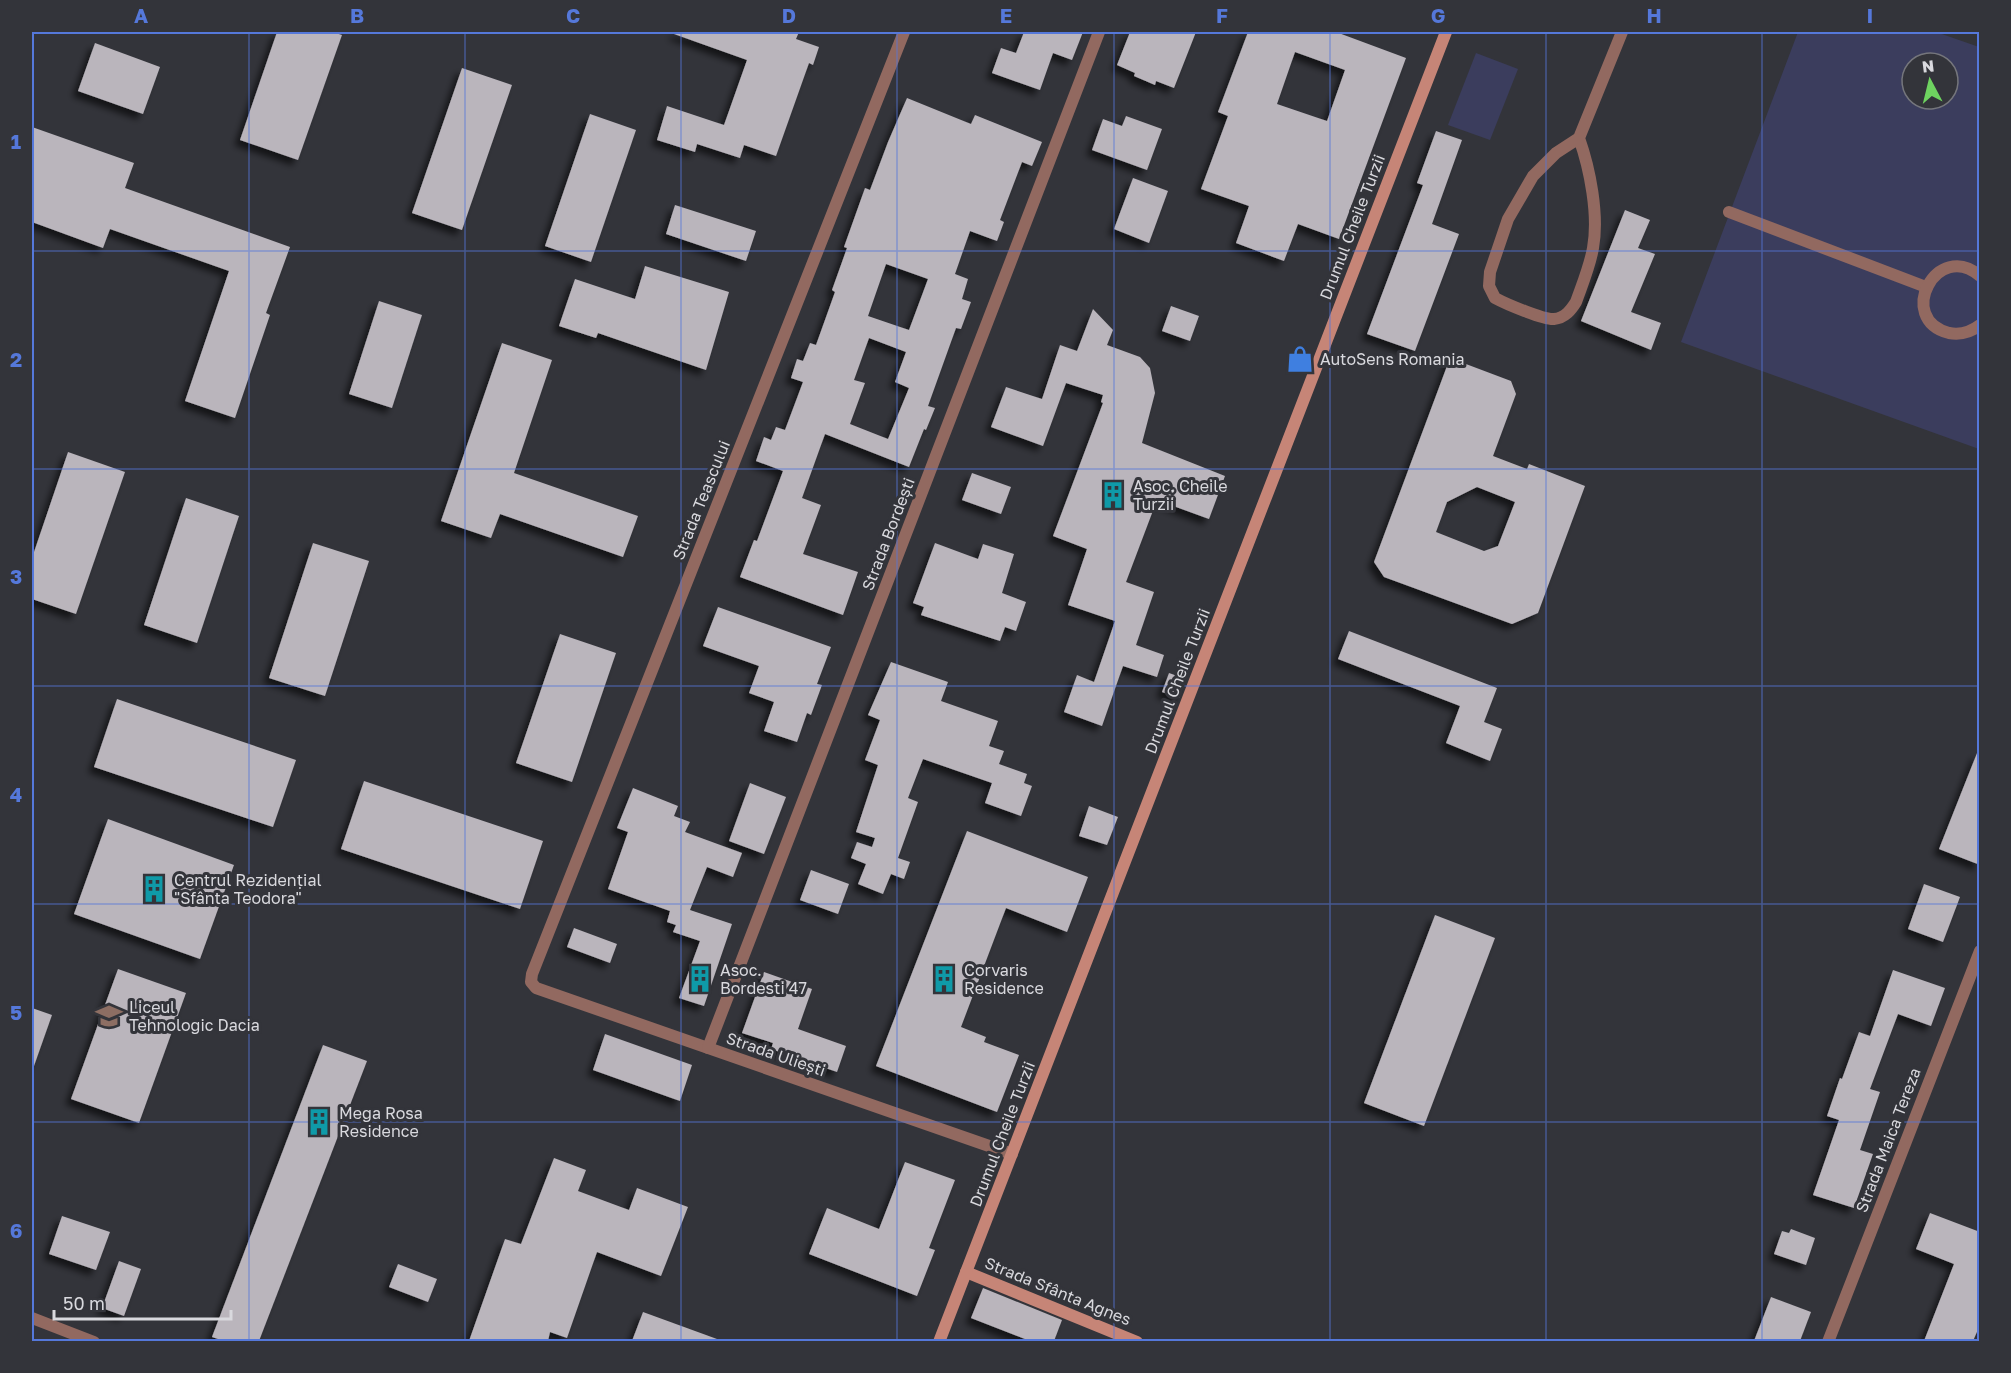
<svg xmlns="http://www.w3.org/2000/svg" width="2011" height="1373" viewBox="0 0 2011 1373" font-family="'Golos Text',sans-serif">
  <style>
    .green { fill: #3b3d5d; fill-rule: evenodd }
    .building { fill: #bab5bc; fill-rule: evenodd; filter: url(#shadow) }
    .lines { fill: none; stroke-linecap: round; stroke-linejoin: round }
    .street { stroke: #926960; stroke-width: 12 }
    .secondary { stroke: #c68577; stroke-width: 12 }
    .grid { fill: none; stroke: #5578da; stroke-width: 1.5; stroke-opacity: 0.55 }
    .labels { text-anchor: middle; stroke-width: 6; stroke-linejoin: round; paint-order: stroke }
    .street-label { font-size: 16px; fill: #d9d9de; stroke: #33343a }
    .poi-label { font-size: 16px; fill: #d9d9de; stroke: #33343a; text-anchor: start }
    .neatline { fill: none; stroke: #5578da; stroke-width: 2 }
    .grid-label { font-size: 20px; text-anchor: middle; font-weight: bold; fill: #5578da }
  </style>
  <defs>
    <filter id="shadow"><feDropShadow dx="-5.5" dy="5.5" stdDeviation="3" flood-color="#0009"/></filter>
  </defs>
  <rect width="100%" height="100%" fill="#33343a"/>
  <!-- green -->
  <g class="green">
    <path d="M 1798,32 L 1936,32 L 1979,47 L 1979,449 L 1681,342 ZM 1912,63 L 1948,63 L 1948,99 L 1912,99 Z"/>
    <polygon points="1476,53 1518,69 1490,140 1448,125"/>
  </g>
  <!-- building -->
  <g class="building">
    <polygon points="277,32 332,32 342,35 298,160 240,140"/>
    <polygon points="675,32 799,32 796,39 819,47 813,65 809,63 776,156 744,145 740,158 697,144 695,152 657,140 667,106 724,125 747,60 674,34"/>
    <polygon points="1024,32 1083,32 1072,60 1053,53 1040,90 992,73 1001,48 1016,53"/>
    <polygon points="1130,32 1196,32 1174,88 1156,81 1155,85 1134,76 1135,73 1117,65"/>
    <path d="M 1248,32 L 1336,32 L 1406,58 L 1339,239 L 1298,224 L 1284,261 L 1236,243 L 1249,206 L 1201,189 L 1228,116 L 1218,112 ZM 1295,52 L 1345,70 L 1327,121 L 1277,104 Z"/>
    <polygon points="95,43 160,67 143,114 78,91"/>
    <polygon points="462,68 512,85 462,230 412,213"/>
    <path d="M 907,98 L 971,124 L 975,115 L 1042,142 L 1032,166 L 1022,162 L 1000,220 L 1004,222 L 997,241 L 970,231 L 955,274 L 968,279 L 962,299 L 971,302 L 961,329 L 956,328 L 928,406 L 935,408 L 926,430 L 924,429 L 909,467 L 825,434 L 802,498 L 821,505 L 803,554 L 858,572 L 843,615 L 740,577 L 754,540 L 757,541 L 783,471 L 756,461 L 764,437 L 771,440 L 776,427 L 785,430 L 803,382 L 791,378 L 797,359 L 803,361 L 810,343 L 816,345 L 835,292 L 832,290 L 847,248 L 844,247 L 865,188 L 870,190 L 888,142 ZM 886,264 L 928,279 L 909,330 L 868,316 ZM 869,338 L 906,352 L 895,382 L 909,388 L 888,439 L 850,424 L 865,383 L 854,380 Z"/>
    <polygon points="590,114 636,130 591,262 545,246"/>
    <polygon points="1126,116 1162,129 1147,170 1092,150 1103,119 1122,126"/>
    <polygon points="32,127 134,163 125,188 290,247 266,313 270,315 235,418 185,401 229,271 110,229 103,248 32,222"/>
    <polygon points="1436,131 1462,140 1432,224 1459,234 1415,351 1367,334 1423,185 1417,183"/>
    <polygon points="1133,178 1168,191 1149,243 1114,229"/>
    <polygon points="675,205 756,231 746,261 666,234"/>
    <polygon points="1625,210 1650,220 1638,248 1655,254 1631,312 1661,323 1651,350 1581,321"/>
    <polygon points="645,266 729,292 706,370 598,333 596,338 559,326 575,279 635,299"/>
    <polygon points="379,301 422,315 392,408 349,394"/>
    <polygon points="1171,306 1199,316 1190,341 1162,331"/>
    <polygon points="1093,309 1113,330 1107,345 1140,357 1150,368 1155,393 1142,443 1225,476 1209,519 1157,500 1126,582 1154,592 1136,645 1164,655 1157,677 1123,666 1102,726 1064,712 1077,675 1094,682 1115,621 1068,605 1087,549 1053,536 1103,403 1101,402 1103,395 1066,383 1043,446 991,427 1006,387 1042,399 1060,345 1077,351"/>
    <polygon points="502,343 552,360 514,473 638,516 623,557 500,514 491,538 441,521"/>
    <path d="M 1450,358 L 1511,381 L 1516,394 L 1493,456 L 1527,469 L 1529,464 L 1585,486 L 1538,613 L 1512,624 L 1384,577 L 1374,562 ZM 1477,487 L 1515,502 L 1498,546 L 1484,551 L 1436,532 L 1447,502 Z"/>
    <polygon points="68,452 125,472 76,614 32,599 32,558"/>
    <polygon points="972,473 1011,487 1001,514 962,500"/>
    <polygon points="186,498 239,516 197,643 144,625"/>
    <polygon points="313,543 369,561 325,696 269,678"/>
    <polygon points="935,543 978,559 983,544 1014,554 1002,593 1026,602 1016,631 1005,627 1000,641 921,615 924,607 913,603"/>
    <polygon points="718,607 831,647 817,684 822,685 811,715 807,713 797,742 764,731 774,702 749,693 759,666 703,646"/>
    <polygon points="1349,631 1497,688 1484,722 1502,729 1490,761 1446,743 1460,706 1338,659"/>
    <polygon points="560,634 616,653 572,782 516,763"/>
    <polygon points="891,662 948,682 941,701 998,721 989,746 1004,751 999,764 1027,774 1024,783 1032,786 1021,816 985,803 992,783 923,759 908,798 918,802 898,858 910,862 904,879 891,874 883,894 858,884 866,864 851,858 857,842 872,847 875,838 856,832 878,765 865,760 880,720 868,715"/>
    <polygon points="1169,673 1186,679 1179,698 1162,692"/>
    <polygon points="117,699 296,760 273,827 94,767"/>
    <polygon points="1977,753 1980,754 1980,865 1939,849"/>
    <polygon points="364,781 543,841 520,909 341,849"/>
    <polygon points="750,783 786,797 764,854 729,841"/>
    <polygon points="633,788 678,806 674,816 690,822 685,832 742,853 733,877 707,867 690,910 732,924 704,1006 679,998 700,941 673,932 676,925 667,922 670,911 608,889 628,832 617,828"/>
    <polygon points="1089,806 1118,817 1107,845 1079,836"/>
    <polygon points="108,819 234,865 200,959 74,914"/>
    <polygon points="967,831 1088,877 1067,932 1006,908 961,1027 986,1037 984,1042 1019,1055 997,1112 876,1066"/>
    <polygon points="811,870 849,884 838,914 800,900"/>
    <polygon points="1924,884 1960,897 1943,942 1908,929"/>
    <polygon points="1435,915 1495,938 1424,1126 1364,1103"/>
    <polygon points="574,928 617,944 610,963 567,947"/>
    <polygon points="118,969 186,993 139,1123 71,1099"/>
    <polygon points="1893,970 1945,988 1931,1026 1898,1014 1870,1089 1880,1092 1860,1150 1873,1154 1854,1208 1813,1195 1839,1120 1827,1116 1840,1078 1842,1079 1859,1032 1870,1036"/>
    <polygon points="764,972 812,989 798,1029 846,1046 837,1072 771,1049 773,1043 742,1033"/>
    <polygon points="32,1008 52,1015 34,1066 32,1065"/>
    <polygon points="605,1034 692,1065 680,1101 593,1070"/>
    <polygon points="323,1045 367,1061 259,1341 224,1341 212,1337"/>
    <polygon points="554,1158 586,1170 578,1191 629,1210 637,1188 688,1207 661,1276 597,1252 567,1338 550,1332 548,1341 469,1341 505,1239 521,1244"/>
    <polygon points="905,1162 955,1180 929,1248 935,1250 917,1296 809,1254 827,1208 879,1229"/>
    <polygon points="1930,1213 1980,1232 1980,1325 1973,1341 1924,1341 1954,1264 1916,1249"/>
    <polygon points="62,1216 110,1232 96,1270 49,1254"/>
    <polygon points="1791,1229 1815,1238 1806,1265 1774,1254 1782,1231 1789,1233"/>
    <polygon points="119,1261 141,1269 124,1316 102,1308"/>
    <polygon points="398,1264 437,1279 428,1302 389,1287"/>
    <polygon points="983,1288 1062,1320 1054,1341 1030,1341 971,1318"/>
    <polygon points="1771,1297 1811,1312 1800,1341 1754,1341"/>
    <polygon points="643,1312 717,1339 717,1341 632,1341"/>
  </g>
  <g class="lines">
    <!-- street -->
    <g class="street">
      <polyline points="904,32 532,974 531,982 536,988 1012,1154"/>
      <path d="M 1579,138 C 1590,169 1599,215 1593,248 C 1590,266 1582,285 1576,302 C 1571,310 1565,318 1554,319 C 1544,320 1506,304 1495,298 L 1489,286 L 1490,272 L 1508,219 L 1533,176 L 1556,153 L 1579,138 L 1622,32"/>
      <polyline points="1729,212 1926,287"/>
      <path d="M 1980,276 C 1937,239 1895,319 1949,333 C 1960,335 1971,332 1980,325"/>
      <polyline points="708,1048 1099,32"/>
      <polyline points="32,1318 94,1342"/>
      <polyline points="1828,1342 1980,951"/>
    </g>
    <!-- secondary -->
    <g class="secondary">
      <polyline points="966,1272 1137,1342"/>
      <polyline points="939,1342 1446,32"/>
    </g>
  </g>
  <!-- grid -->
  <path class="grid" d="M 249,32 L 249,1342M 465,32 L 465,1342M 681,32 L 681,1342M 897,32 L 897,1342M 1114,32 L 1114,1342M 1330,32 L 1330,1342M 1546,32 L 1546,1342M 1762,32 L 1762,1342M 32,251 L 1980,251M 32,469 L 1980,469M 32,686 L 1980,686M 32,904 L 1980,904M 32,1122 L 1980,1122"/>
  <!-- icons -->
  <defs>
    <symbol id="shop-bare" viewBox="-9 -9 18 18"><path d="M-5-2.5h2.3a2.7 3.5 0 0 1 5.4 0H5L5.5 6h-11ZM-1.5-2.5h3a1.5 2.3 0 0 0-3 0Z" fill="#3f7fe0" stroke="#33343a" stroke-width="2.5" paint-order="stroke"/></symbol>
    <symbol id="building-bare" viewBox="-9 -9 18 18"><path d="M-4-6H4V6H1V3H-1V6H-4ZM-2.5-4.3h1.7v1.8h-1.7ZM.8-4.3h1.7v1.8H.8ZM-2.5-1h1.7V.8h-1.7ZM.8-1h1.7V.8H.8Z" fill="#0f9aa8" stroke="#33343a" stroke-width="2.5" paint-order="stroke"/></symbol>
    <symbol id="school-bare" viewBox="-9 -9 18 18"><path d="M0-5L7-2L0 1L-7-2ZM-4 1L0 2.5L4 1V4Q0 6-4 4Z" fill="#8d6e63" stroke="#33343a" stroke-width="2.5" paint-order="stroke"/></symbol>
  </defs>
  <g fill-rule="evenodd">
    <use href="#shop-bare" x="1281" y="340" width="38" height="38"/>
    <use href="#building-bare" x="1094" y="476" width="38" height="38"/>
    <use href="#building-bare" x="135" y="870" width="38" height="38"/>
    <use href="#building-bare" x="681" y="960" width="38" height="38"/>
    <use href="#building-bare" x="925" y="960" width="38" height="38"/>
    <use href="#school-bare" x="90" y="997" width="38" height="38"/>
    <use href="#building-bare" x="300" y="1103" width="38" height="38"/>
  </g>
  <g class="labels">
    <!-- street labels -->
    <g class="street-label">
      <text transform="translate(1352 227) rotate(-69)" y="6">Drumul Cheile Turzii</text>
      <text transform="translate(701 500) rotate(-68)" y="6">Strada Teascului</text>
      <text transform="translate(888 534) rotate(-69)" y="6">Strada Bordești</text>
      <text transform="translate(1177 681) rotate(-69)" y="6">Drumul Cheile Turzii</text>
      <text transform="translate(776 1054) rotate(19)" y="6">Strada Uliești</text>
      <text transform="translate(1002 1134) rotate(-69)" y="6">Drumul Cheile Turzii</text>
      <text transform="translate(1888 1140) rotate(-69)" y="6">Strada Maica Tereza</text>
      <text transform="translate(1058 1291) rotate(22)" y="6">Strada Sfânta Agnes</text>
    </g>
    <!-- poi labels -->
    <g class="poi-label">
      <text x="1320" y="365">AutoSens Romania</text>
      <text x="1133" y="492">Asoc. Cheile<tspan x="1133" dy="18">Turzii</tspan></text>
      <text x="174" y="886">Centrul Rezidențial<tspan x="174" dy="18">"Sfânta Teodora"</tspan></text>
      <text x="720" y="976">Asoc.<tspan x="720" dy="18">Bordesti 47</tspan></text>
      <text x="964" y="976">Corvaris<tspan x="964" dy="18">Residence</tspan></text>
      <text x="129" y="1013">Liceul<tspan x="129" dy="18">Tehnologic Dacia</tspan></text>
      <text x="339" y="1119">Mega Rosa<tspan x="339" dy="18">Residence</tspan></text>
    </g>
  </g>
  <!-- border -->
  <rect width="2011" height="1373" fill="none" stroke="#33343a" stroke-width="66"/>
  <!-- north arrow -->
  <g transform="translate(1930 81) rotate(353)"><circle r="28" fill="#33343a" stroke="#75767c" stroke-width="1.5"/>
  <path d="M0-4.5L10 22L0 15L-10 22Z" fill="#6ed360"/>
  <text y="-9" font-size="16" font-weight="bold" text-anchor="middle" fill="#d9d9de">N</text>
  </g>
  <!-- scale -->
  <path d="M54 1310v9h177v-9" fill="none" stroke="#d9d9de" stroke-width="3"/>
  <text x="63" y="1310" font-size="18" fill="#d9d9de" stroke="#33343a" stroke-width="4.5" paint-order="stroke">50 m</text>
  <rect x="33" y="33" width="1945" height="1307" class="neatline"/>
  <g class="grid-label">
    <text x="141" y="23">A</text>
    <text x="357" y="23">B</text>
    <text x="573" y="23">C</text>
    <text x="789" y="23">D</text>
    <text x="1006" y="23">E</text>
    <text x="1222" y="23">F</text>
    <text x="1438" y="23">G</text>
    <text x="1654" y="23">H</text>
    <text x="1870" y="23">I</text>
    <text x="16" y="149">1</text>
    <text x="16" y="367">2</text>
    <text x="16" y="584">3</text>
    <text x="16" y="802">4</text>
    <text x="16" y="1020">5</text>
    <text x="16" y="1238">6</text>
  </g>
</svg>
